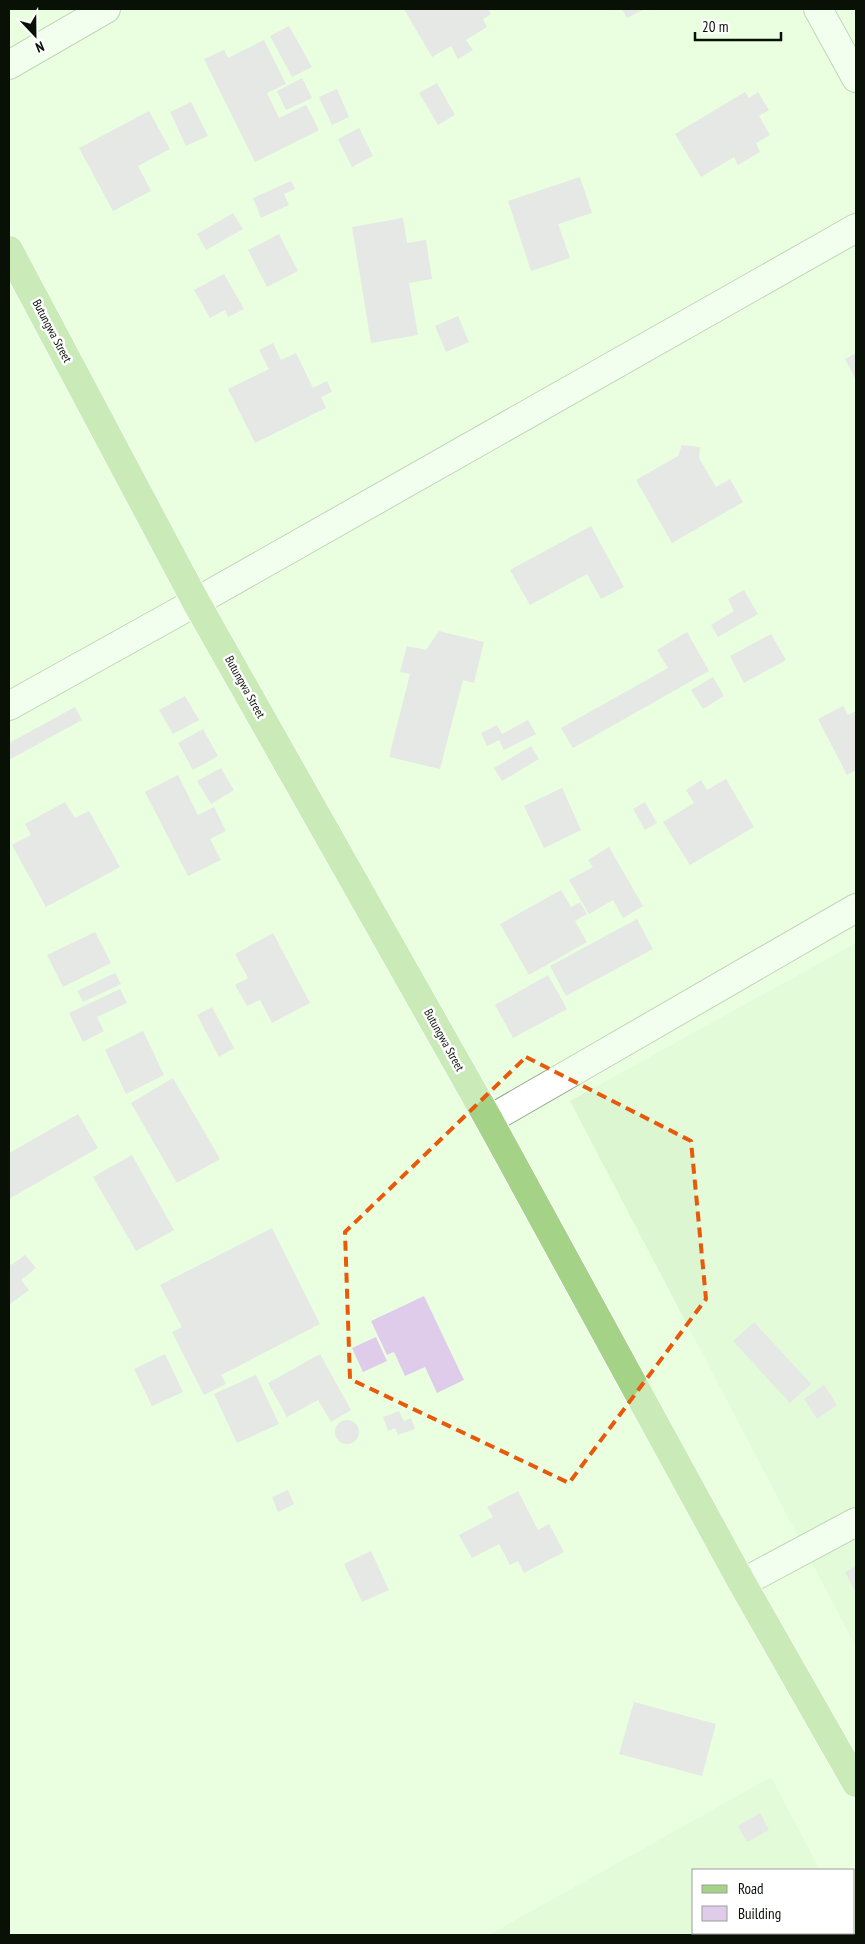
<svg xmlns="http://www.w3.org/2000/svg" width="865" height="1944" viewBox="0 0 865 1944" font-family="'PT Sans Narrow',sans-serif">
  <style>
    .built { fill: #dcf6d1 }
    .building { fill: #dfccea }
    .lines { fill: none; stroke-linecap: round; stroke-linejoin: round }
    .minor-casing { stroke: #90a488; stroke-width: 30 }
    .major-casing { stroke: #fff; stroke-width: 30 }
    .minor { stroke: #fff; stroke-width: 28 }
    .major { stroke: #a4d388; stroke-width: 28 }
    .marked { fill: none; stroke: #e8590c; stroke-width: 4; stroke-dasharray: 10 6; stroke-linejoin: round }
    .labels { text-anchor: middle; stroke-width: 5; stroke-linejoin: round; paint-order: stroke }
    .street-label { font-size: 12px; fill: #091006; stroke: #fff }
  </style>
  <rect width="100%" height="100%" fill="#eaffe0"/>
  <!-- built -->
  <g class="built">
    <polygon points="856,943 856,1647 570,1101"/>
    <polygon points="771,1777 820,1870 694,1870 694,1933 853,1933 854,1935 489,1935"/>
  </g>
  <!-- building -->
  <g class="building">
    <polygon points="404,9 488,9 491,14 483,19 487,27 466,40 473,50 458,59 451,46 432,57"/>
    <polygon points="622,9 645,9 627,18"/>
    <polygon points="289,26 312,67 292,77 270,36"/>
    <polygon points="264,40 286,84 267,93 279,118 306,105 319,130 255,162 204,59 224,50 228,58"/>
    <polygon points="302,78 312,98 286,110 277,91"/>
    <polygon points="437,83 455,115 438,125 419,93"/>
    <polygon points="337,89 349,117 332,125 319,97"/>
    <polygon points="745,92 749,98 758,92 769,110 759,116 770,135 756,143 760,152 738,165 734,157 701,177 675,134"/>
    <polygon points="191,102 208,136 186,146 170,112"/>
    <polygon points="149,111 170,149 138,166 151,191 113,211 79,148"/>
    <polygon points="359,128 373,156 352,167 338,139"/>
    <polygon points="580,177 592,213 558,224 570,258 531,271 508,201"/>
    <polygon points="291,181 295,189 284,194 289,205 261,218 253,198"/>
    <polygon points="233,213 243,229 206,250 197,234"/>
    <polygon points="403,218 407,243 426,240 432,279 409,283 418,335 371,343 352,227"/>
    <polygon points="279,234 298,271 267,287 248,250"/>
    <polygon points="224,274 244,309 228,317 225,310 210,318 194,290"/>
    <polygon points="458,316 469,342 446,352 435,326"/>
    <polygon points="273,343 281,360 296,353 313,388 327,381 332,392 321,397 326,408 255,443 228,389 269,369 259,350"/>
    <polygon points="856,353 856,380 845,359"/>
    <polygon points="682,445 700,447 699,458 716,487 730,479 743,502 672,543 636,480 678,456"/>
    <polygon points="591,526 624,587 601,599 587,574 530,605 510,570"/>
    <polygon points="744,590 758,614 718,637 711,625 734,611 728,599"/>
    <polygon points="439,631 484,642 474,683 463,680 440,769 389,757 410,674 400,672 407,646 426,650"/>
    <polygon points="687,632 709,671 573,748 561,728 668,668 657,650"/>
    <polygon points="771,634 786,660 744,683 730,656"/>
    <polygon points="713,677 724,696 703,709 691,690"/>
    <polygon points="185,696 199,720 173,734 159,710"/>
    <polygon points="843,706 848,715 856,711 856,770 847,775 818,719"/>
    <polygon points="75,707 82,720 9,760 9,743"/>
    <polygon points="528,720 536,734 504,750 499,740 487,746 481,733 497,725 502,734"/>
    <polygon points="203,729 218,756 193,770 178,743"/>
    <polygon points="531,746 539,759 502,781 494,768"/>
    <polygon points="221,768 234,790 211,804 197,781"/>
    <polygon points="178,775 198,815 214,807 226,831 210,839 221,860 188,876 145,792"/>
    <polygon points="726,779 754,827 690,865 663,822 694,803 686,790 701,780 707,790"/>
    <polygon points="562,788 581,830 544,848 524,806"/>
    <polygon points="65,802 75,818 89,811 120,867 46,907 12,845 31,835 25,824"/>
    <polygon points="645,802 657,823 645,830 633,809"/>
    <polygon points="609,847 643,906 623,918 613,900 589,914 569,880 593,867 588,860"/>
    <polygon points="561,890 571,907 580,902 587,914 575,921 587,942 529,975 500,924"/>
    <polygon points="637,919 653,949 566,996 550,966"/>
    <polygon points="95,932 111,963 63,987 47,955"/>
    <polygon points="273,933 310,1003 272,1023 260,1000 247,1006 235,985 248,978 235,954"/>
    <polygon points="115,973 121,984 83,1002 77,991"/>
    <polygon points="548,975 567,1009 513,1038 495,1005"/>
    <polygon points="120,989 127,1003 97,1017 104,1031 83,1042 69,1013"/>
    <polygon points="212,1007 234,1048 219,1057 197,1015"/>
    <polygon points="143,1031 164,1075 126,1094 105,1050"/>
    <polygon points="173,1078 220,1159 177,1183 131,1103"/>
    <polygon points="78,1114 98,1148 9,1199 9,1153"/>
    <polygon points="132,1155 174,1230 136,1251 93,1177"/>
    <polygon points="272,1228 320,1324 221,1375 226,1384 204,1395 172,1332 182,1327 160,1285"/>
    <polygon points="25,1255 36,1268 21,1280 29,1290 9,1305 9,1262 11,1265"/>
    <polygon points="424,1296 464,1380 437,1393 425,1367 405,1376 394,1352 387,1355 371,1321"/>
    <polygon points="754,1322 811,1384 790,1403 733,1341"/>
    <polygon points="376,1337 387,1361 363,1372 352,1348"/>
    <polygon points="165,1354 183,1392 152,1406 134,1369"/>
    <polygon points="320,1354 351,1410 331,1422 318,1400 287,1417 268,1383"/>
    <polygon points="256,1375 279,1424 237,1443 214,1394"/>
    <polygon points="824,1385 837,1405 817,1419 804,1399"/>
    <polygon points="399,1411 404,1421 411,1418 415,1429 398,1435 395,1428 388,1431 383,1417"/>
    <circle cx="347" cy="1432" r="12"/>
    <polygon points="288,1490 294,1504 278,1512 272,1497"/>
    <polygon points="518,1491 538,1530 549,1524 564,1552 524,1573 518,1561 510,1565 499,1544 472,1558 459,1535 493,1517 487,1507"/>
    <polygon points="371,1551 389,1590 362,1602 344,1564"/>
    <polygon points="856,1566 856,1593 845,1572"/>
    <polygon points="634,1702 716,1724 702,1776 619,1754"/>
    <polygon points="760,1813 769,1830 747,1842 738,1826"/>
  </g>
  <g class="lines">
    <defs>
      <g id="minor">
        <polyline points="818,9 856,78"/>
        <polyline points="9,65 106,9"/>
        <polyline points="9,706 196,602 856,228"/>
        <polyline points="489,1120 856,908"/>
        <polyline points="742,1583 856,1522"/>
      </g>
      <polyline id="major" points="9,250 196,602 489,1120 742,1583 856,1783"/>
    </defs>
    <!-- minor casing -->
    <use href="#minor" class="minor-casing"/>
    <!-- major casing -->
    <use href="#major" class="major-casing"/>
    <!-- minor -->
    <use href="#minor" class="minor"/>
    <!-- major -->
    <use href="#major" class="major"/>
  </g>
  <!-- marked area -->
  <path d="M0 0H865V1944H0ZM 526,1057 L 691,1141 L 706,1299 L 569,1483 L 350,1379 L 345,1232 Z" fill="#eaffe0" fill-opacity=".55" fill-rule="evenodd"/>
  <path class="marked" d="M 526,1057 L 691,1141 L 706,1299 L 569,1483 L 350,1379 L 345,1232 Z"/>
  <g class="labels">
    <!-- street labels -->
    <g class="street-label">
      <text transform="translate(52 331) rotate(62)" y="4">Butungwa Street</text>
      <text transform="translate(245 687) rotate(61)" y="4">Butungwa Street</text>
      <text transform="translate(444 1040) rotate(61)" y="4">Butungwa Street</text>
    </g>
  </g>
  <!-- border -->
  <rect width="865" height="1944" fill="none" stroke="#091006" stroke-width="20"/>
  <!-- legend -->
  <rect x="692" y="1869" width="162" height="65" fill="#ffffff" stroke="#9d9f9b"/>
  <rect x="702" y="1885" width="25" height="8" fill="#a4d388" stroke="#9d9f9b"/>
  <text x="738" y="1894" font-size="15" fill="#091006">Road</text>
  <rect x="702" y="1906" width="25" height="15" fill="#dfccea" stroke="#9d9f9b"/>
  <text x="738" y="1919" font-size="15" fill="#091006">Building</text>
  <!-- north arrow -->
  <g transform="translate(35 35) rotate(158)" stroke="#ffffff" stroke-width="4" paint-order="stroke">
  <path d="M0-4L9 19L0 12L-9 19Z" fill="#091006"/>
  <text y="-8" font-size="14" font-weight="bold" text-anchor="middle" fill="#091006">N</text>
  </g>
  <!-- scale -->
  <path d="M695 32v8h86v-8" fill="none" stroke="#091006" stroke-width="2.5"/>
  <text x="702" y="32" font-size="15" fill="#091006" stroke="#ffffff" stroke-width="4" paint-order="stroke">20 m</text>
</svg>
